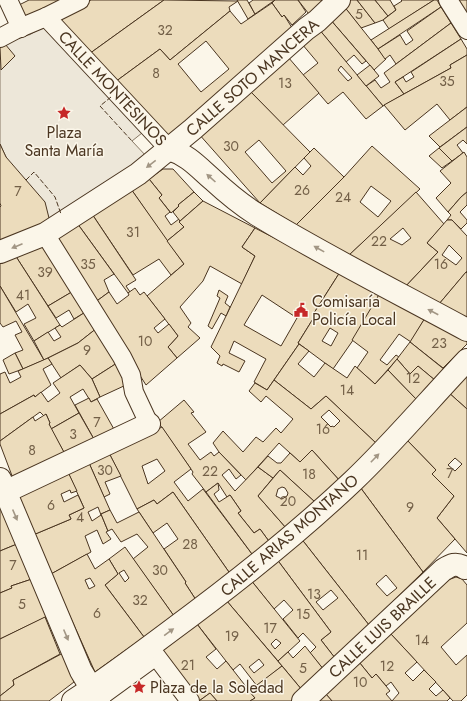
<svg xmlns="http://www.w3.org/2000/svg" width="467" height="701" viewBox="0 0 467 701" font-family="Jost,sans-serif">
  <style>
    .parking { fill: #ede7d9; stroke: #887966 }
    .building { fill: #ecdcbc; stroke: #4a3520; fill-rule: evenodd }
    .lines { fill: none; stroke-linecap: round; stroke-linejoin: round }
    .pedestrian-casing { stroke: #4a3520; stroke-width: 20 }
    .minor-casing { stroke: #4a3520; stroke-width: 24 }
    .pedestrian { stroke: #fbf6e9; stroke-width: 18 }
    .minor { stroke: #fbf6e9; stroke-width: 22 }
    .fence { stroke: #4a3520; stroke-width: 1; stroke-dasharray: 5 2; stroke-linecap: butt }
    .oneway { fill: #a29684 }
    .labels { text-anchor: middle; stroke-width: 3; stroke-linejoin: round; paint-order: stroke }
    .number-label { font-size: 14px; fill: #725f47 }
    .street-label { font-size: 16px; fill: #4a3520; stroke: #fbf6e9 }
    .poi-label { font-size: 16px; fill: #4a3520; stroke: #fbf6e9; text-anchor: start }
  </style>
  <rect width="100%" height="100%" fill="#fbf6e9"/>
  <!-- parking -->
  <polygon class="parking" points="47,25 142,133 132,141 147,157 40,230 0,144 0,47 24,33 29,35"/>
  <!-- building -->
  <g class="building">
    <polygon points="29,0 67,0 26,18 19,5"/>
    <polygon points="91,0 164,0 89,54 57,21"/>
    <polygon points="164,0 238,1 229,7 230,11 170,60 160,49 115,82 89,54"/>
    <polygon points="237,0 247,0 255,14 248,19"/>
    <polygon points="253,0 275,0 255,14 249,3"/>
    <polygon points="275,0 298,0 306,12 292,25 284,15 282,17 272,3"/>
    <polygon points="298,0 321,0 325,5 312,18"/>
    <polygon points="348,0 357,0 375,23 361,28 343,5"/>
    <polygon points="357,0 375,0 388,16 383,20 375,23"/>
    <polygon points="375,0 390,0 396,10 388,16"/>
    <polygon points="401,0 434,0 389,29 383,20 396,10 394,6 402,1"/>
    <polygon points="434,0 437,0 441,7 378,49 371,40"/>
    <polygon points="458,0 467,0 467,14"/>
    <path d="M 272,3 L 282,17 L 284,15 L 294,31 L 203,105 L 206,109 L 170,141 L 115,82 L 160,49 L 170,60 L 230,11 L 241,24 ZM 206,41 L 229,69 L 201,92 L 178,64 Z"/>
    <polygon points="343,5 386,59 374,70 329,18"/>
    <polygon points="441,7 451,23 396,64 390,55 385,59 378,49 400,35 406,45 413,40 407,31"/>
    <polygon points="329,18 366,61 362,64 354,55 346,62 318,28"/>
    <polygon points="451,23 461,39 395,82 404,94 383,106 366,86 375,80 381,88 390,82 384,73"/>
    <path d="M 318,28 L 383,106 L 366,119 L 343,92 L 328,104 L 303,75 L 318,63 L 302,44 ZM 341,66 L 352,78 L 348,81 L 338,70 Z"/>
    <polygon points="461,39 467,49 467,55 450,65 451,68 404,94 395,82 403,77 406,82 414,77 411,72"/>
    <polygon points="5,44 15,56 1,70 0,47"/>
    <polygon points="467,55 467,107 450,120 437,104 405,130 384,105 451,68 450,65"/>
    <polygon points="288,57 319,93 283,125 250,91"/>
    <polygon points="370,65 379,76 366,86 357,75"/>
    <path d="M 248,89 L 310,152 L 260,203 L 198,133 ZM 259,140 L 286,171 L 272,183 L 245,152 Z"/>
    <polygon points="467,107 467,127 440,147 429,136"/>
    <polygon points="467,127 467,144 463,140 457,145 463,153 452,161 439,148"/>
    <polygon points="0,144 6,157 45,202 49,218 40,230 0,244 0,207 1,206 0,203"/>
    <path d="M 372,146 L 420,189 L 347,257 L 296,225 L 344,177 ZM 371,186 L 391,201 L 378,217 L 360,202 Z"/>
    <polygon points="314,148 344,177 296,225 260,203 295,167 303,175 311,166 304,158"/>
    <polygon points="439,148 452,161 442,168 429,156"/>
    <polygon points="464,152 467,157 467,192 461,197 448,212 436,198 451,183 440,171"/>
    <polygon points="163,169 173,169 194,192 178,205 179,206 171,213 159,198 162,195 149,179"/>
    <polygon points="149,179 162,195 159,198 170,212 165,216 171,225 179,219 180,221 179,222 184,227 167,241 131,189"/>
    <polygon points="131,189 184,264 171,275 159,259 133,275 92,214"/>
    <polygon points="194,192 203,201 180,221 173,212 179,206 178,205"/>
    <path d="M 416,192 L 444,224 L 427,243 L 438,252 L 405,287 L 347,257 ZM 403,228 L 411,238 L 402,245 L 390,239 Z"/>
    <polygon points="467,192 467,205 460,212 467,220 467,223 461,229 452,220 447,220 451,215 448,212 461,197"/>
    <polygon points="203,201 255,228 242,247 255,256 242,284 210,266 203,281 180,307 191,323 188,327 200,338 177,358 168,347 178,336 147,296 184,264 167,241 184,227 179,222"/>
    <polygon points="92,214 136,280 126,286 130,292 128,293 77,223"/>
    <path d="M 447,220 L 452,220 L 467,236 L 467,271 L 439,304 L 405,287 L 438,252 L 427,243 ZM 449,245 L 462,258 L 456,265 L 442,255 Z"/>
    <polygon points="77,223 114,274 104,280 109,292 94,303 52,239"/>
    <path d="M 255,228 L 340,272 L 314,313 L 316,314 L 298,343 L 299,344 L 267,390 L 254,382 L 266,359 L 234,341 L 229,353 L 245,361 L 239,372 L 223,364 L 222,366 L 217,363 L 220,356 L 211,347 L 255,256 L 242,247 ZM 262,295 L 297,318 L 281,346 L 244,325 Z"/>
    <polygon points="45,240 75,290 48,306 15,255"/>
    <polygon points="15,255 60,325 34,341 24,324 36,318 28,304 16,312 0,286 0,261"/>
    <path d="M 340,272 L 380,293 L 358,333 L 333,369 L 298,343 L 316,314 L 314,313 ZM 330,328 L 338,333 L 331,346 L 322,341 Z"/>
    <polygon points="466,272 467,273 467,319 439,304"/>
    <polygon points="0,286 44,360 23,369 15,353 23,350 15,335 22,332 16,321 3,327 0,323"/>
    <polygon points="135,288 140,295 144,292 165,319 154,328 158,333 169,324 178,336 168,347 177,358 146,385 94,303 109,292 117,304 129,295 128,293"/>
    <polygon points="75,290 87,311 74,319 69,310 56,318 48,306"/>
    <polygon points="219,290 228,296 225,303 230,307 226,316 221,313 212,329 208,326 220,298 217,296"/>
    <polygon points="380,293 425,318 411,342 399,334 380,360 387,365 396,355 399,357 375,384 357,368 368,352 352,340"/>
    <polygon points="87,311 97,328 78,343 44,360 34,341 48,332 54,341 61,337 55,328 60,325 62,327"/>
    <polygon points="425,318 467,341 467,344 443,368 410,342"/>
    <polygon points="97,328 117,363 92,379 80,365 61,378 48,358 78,343"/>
    <polygon points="410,342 445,370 436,381 418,366 410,374 397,359"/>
    <polygon points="299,344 309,351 298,364 314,377 325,363 347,378 355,366 375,384 388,370 418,401 377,444 326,396 311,409 274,380"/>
    <polygon points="15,353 23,369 9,374 3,360"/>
    <polygon points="48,358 52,364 43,369 51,385 35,397 34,395 0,414 0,374 5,372 10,383 21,377 18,371"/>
    <polygon points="397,359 410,374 418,366 436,381 418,401 388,370"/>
    <polygon points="117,363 126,385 100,397 92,379"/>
    <polygon points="80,365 92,379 100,397 91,402 83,389 70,397 79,413 51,429 49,424 50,423 46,414 44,416 40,412 0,441 0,414 34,395 35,397 41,392 48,402 60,393 53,383"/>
    <polygon points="467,373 467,409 448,392"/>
    <path d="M 274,380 L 311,409 L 326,396 L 377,444 L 340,481 L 312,450 L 300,462 L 279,443 L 246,480 L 219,452 L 213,443 L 223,431 L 243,452 L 256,437 L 263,442 L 276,428 L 281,433 L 293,419 L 266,396 L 261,402 L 249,391 L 255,383 L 267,390 ZM 329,410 L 340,421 L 334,427 L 332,426 L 331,427 L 321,417 Z"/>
    <path d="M 448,392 L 467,409 L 467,553 L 437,518 L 454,496 L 432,474 L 436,470 L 405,438 ZM 455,458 L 462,464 L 455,471 L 448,465 Z"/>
    <polygon points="89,398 91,402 97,399 115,431 95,441 75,405"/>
    <polygon points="184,400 194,412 191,413 206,432 188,444 200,460 211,452 214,456 219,452 241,475 236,479 229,469 222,475 235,491 258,467 273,478 258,496 287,529 271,544 260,529 254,533 238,513 241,511 230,495 227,497 218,483 206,492 192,474 193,472 158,422"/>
    <polygon points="79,413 95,441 66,456 51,429"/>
    <polygon points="46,414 50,423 49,424 66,456 14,481 0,444 0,441 33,417 35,421"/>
    <path d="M 162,427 L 191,469 L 174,482 L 188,501 L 203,489 L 255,558 L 231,575 L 173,492 L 157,504 L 154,500 L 137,509 L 109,453 ZM 157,459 L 165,471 L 148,484 L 142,466 Z"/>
    <polygon points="405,438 436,470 432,474 454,496 437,518 455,539 423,572 360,487"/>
    <polygon points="312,450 340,481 316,503 280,470 273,478 258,467 268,456 277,463 281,463 290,453 300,462"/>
    <polygon points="109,453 121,476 105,482 110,494 104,497 89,463"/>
    <path d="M 89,463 L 110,510 L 101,514 L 108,531 L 106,532 L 111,539 L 103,544 L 97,530 L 85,536 L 91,552 L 51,574 L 33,535 L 71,519 L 69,515 L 84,508 L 67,470 ZM 98,507 L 101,515 L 92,521 L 88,512 Z"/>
    <polygon points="67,470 77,491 71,493 70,490 61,494 64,502 78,495 84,508 69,515 71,519 33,535 16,495"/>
    <path d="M 280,470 L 316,503 L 287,529 L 258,496 ZM 282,487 L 285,488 L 288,493 L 287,496 L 282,499 L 276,496 L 278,489 Z"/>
    <polygon points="218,483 219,490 214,494 219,502 230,495 241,511 238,513 254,533 260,529 271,544 255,558 206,492"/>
    <path d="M 360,487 L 423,572 L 369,625 L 300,537 ZM 386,575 L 397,588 L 387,596 L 376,584 Z"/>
    <polygon points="173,492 231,575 196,600 185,583 186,582 164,549 178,539 167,523 153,533 137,509 154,500 157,504"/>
    <polygon points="0,505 17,544 0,551"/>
    <polygon points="110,510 117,523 139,512 186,582 185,583 196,600 174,616 133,559 148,547 137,534 121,542 112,529 108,531 101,514"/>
    <path d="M 300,537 L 369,625 L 335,658 L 321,640 L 331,632 L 276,558 ZM 331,590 L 338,598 L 323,610 L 316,602 Z"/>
    <polygon points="17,544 32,579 11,586 12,588 0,593 0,551"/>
    <path d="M 125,547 L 174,616 L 144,637 L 105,585 L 118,574 L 109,559 ZM 124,570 L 129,578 L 125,582 L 119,573 Z"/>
    <path d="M 87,554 L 95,569 L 109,559 L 118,574 L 105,585 L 144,637 L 95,672 L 51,574 ZM 90,578 L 95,586 L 89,589 L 85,580 Z"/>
    <polygon points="276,558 331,632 321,640 335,658 324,670 310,653 316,647 303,633 298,638 283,619 293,610 284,600 274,609 250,579"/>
    <polygon points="456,577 462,579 467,585 467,623 441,647 456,665 467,655 467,695 461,701 453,701 390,633 448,580"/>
    <polygon points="32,579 48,616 0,639 0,593 12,588 11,586"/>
    <path d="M 250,579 L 300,641 L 278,661 L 226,600 ZM 276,639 L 281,643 L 275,649 L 271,644 Z"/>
    <path d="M 226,600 L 282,666 L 257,686 L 240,664 L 233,670 L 197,624 ZM 259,659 L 264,665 L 254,673 L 249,667 Z"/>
    <polygon points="45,617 60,654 13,680 14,685 0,696 0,639"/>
    <polygon points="197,624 216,649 206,657 217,669 226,661 255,698 250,701 217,701 210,693 199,701 190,701 156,656"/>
    <polygon points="390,633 417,662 405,673 413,681 424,670 436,682 429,689 436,696 443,690 450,698 447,701 392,701 399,693 391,682 386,686 376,674 372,678 359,662"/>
    <polygon points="305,646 324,670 302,690 278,661 288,652 293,658"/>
    <polygon points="63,653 74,682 49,701 0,701 0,696 14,685 13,680"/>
    <polygon points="359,662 372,678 376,674 386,686 390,691 386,694 392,701 332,701 325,693"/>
    <polygon points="282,666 302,690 291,701 250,701 255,698 249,691"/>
    <polygon points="210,693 217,701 199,701"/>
    <polygon points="325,693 332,701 316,701"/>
  </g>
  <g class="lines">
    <defs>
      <g id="pedestrian">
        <polyline points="8,0 21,28"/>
        <polyline points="448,0 467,30"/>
        <polyline points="46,17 169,149"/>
        <polyline points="0,38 15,30 46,17 80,0"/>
        <polyline points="45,234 122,357 131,375 134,392 149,424"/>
        <polyline points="94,701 156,656 190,701"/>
      </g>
      <g id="minor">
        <path d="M 169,149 C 188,155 198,167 213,180 C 226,192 242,205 256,214 C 325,256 397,292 467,330"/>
        <polyline points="0,252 45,234 138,174 193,129 306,29 317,21 339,0"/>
        <polyline points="0,479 81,671 99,701"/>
        <polyline points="5,492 149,424"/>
        <path d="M 73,701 C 106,679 137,656 169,632 C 233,585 295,536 353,481 C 393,443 429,400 467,360"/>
        <path d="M 303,701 L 443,570 C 451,565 456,562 465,568"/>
      </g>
    </defs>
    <!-- pedestrian casing -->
    <use href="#pedestrian" class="pedestrian-casing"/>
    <!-- minor casing -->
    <use href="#minor" class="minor-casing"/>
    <!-- pedestrian -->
    <use href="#pedestrian" class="pedestrian"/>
    <!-- minor -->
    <use href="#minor" class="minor"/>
    <!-- fence -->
    <g class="fence">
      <polyline points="111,97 100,106 132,141"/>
      <polyline points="26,180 34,172 55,197 61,214"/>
    </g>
  </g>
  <!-- one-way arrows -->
  <defs><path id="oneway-solid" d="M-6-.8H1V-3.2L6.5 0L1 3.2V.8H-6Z"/></defs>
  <g class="oneway">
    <use href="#oneway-solid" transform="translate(151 164) rotate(142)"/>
    <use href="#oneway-solid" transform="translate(211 178) rotate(-138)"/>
    <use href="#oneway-solid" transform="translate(17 246) rotate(157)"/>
    <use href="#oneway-solid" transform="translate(319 249) rotate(-151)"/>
    <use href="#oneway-solid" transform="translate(433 312) rotate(-152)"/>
    <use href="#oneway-solid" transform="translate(375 458) rotate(-46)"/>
    <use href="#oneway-solid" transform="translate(15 515) rotate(67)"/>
    <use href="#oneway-solid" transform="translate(169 632) rotate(-36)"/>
    <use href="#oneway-solid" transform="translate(66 635) rotate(67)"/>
  </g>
  <!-- icons -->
  <defs>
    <symbol id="sight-bare" viewBox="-9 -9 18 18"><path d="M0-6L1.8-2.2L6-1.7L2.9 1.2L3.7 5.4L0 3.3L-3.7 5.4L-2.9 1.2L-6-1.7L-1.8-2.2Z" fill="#c62828" stroke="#fbf6e9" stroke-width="2.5" paint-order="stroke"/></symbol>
    <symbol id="civic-bare" viewBox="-9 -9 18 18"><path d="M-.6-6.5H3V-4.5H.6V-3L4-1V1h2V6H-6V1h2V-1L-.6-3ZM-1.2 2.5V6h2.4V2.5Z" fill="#c62828" stroke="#fbf6e9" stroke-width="2.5" paint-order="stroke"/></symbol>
  </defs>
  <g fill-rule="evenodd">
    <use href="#sight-bare" x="54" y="103" width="20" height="20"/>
    <use href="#civic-bare" x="291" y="300" width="20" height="20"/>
    <use href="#sight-bare" x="129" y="677" width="20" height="20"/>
  </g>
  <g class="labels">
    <!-- number labels -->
    <g class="number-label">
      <text x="359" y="19">5</text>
      <text x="165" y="35">32</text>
      <text x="156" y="78">8</text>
      <text x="447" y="86">35</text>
      <text x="285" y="88">13</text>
      <text x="231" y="151">30</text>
      <text x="302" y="195">26</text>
      <text x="18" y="196">7</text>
      <text x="343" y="202">24</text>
      <text x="133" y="237">31</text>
      <text x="379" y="246">22</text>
      <text x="88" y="269">35</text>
      <text x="441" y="269">16</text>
      <text x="45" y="277">39</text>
      <text x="23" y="300">41</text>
      <text x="145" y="346">10</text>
      <text x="439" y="348">23</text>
      <text x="87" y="355">9</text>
      <text x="413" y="383">12</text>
      <text x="347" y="395">14</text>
      <text x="97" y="427">7</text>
      <text x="323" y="434">16</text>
      <text x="73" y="439">3</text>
      <text x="32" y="455">8</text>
      <text x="105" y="475">30</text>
      <text x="210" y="476">22</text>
      <text x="450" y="478">7</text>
      <text x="309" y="479">18</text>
      <text x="288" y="506">20</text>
      <text x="51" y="510">6</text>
      <text x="410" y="512">9</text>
      <text x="80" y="522">4</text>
      <text x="190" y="549">28</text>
      <text x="362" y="560">11</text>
      <text x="13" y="570">7</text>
      <text x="160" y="575">30</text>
      <text x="314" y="599">13</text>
      <text x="140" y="605">32</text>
      <text x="22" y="609">5</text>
      <text x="97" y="618">6</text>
      <text x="303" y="619">15</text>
      <text x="270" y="633">17</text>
      <text x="232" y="641">19</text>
      <text x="422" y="645">14</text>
      <text x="188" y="670">21</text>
      <text x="387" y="671">12</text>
      <text x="303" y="673">5</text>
      <text x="360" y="687">10</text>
    </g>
    <!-- street labels -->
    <g class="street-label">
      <text transform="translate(252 77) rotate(-41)" y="6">CALLE SOTO MANCERA</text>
      <text transform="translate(113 88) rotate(47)" y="6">CALLE MONTESINOS</text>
      <text transform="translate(289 535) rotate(-41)" y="6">CALLE ARIAS MONTANO</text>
      <text transform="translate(382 627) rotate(-43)" y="6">CALLE LUIS BRAILLE</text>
    </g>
    <!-- poi labels -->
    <g class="poi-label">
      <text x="64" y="138" text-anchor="middle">Plaza<tspan x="64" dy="18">Santa María</tspan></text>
      <text x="312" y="307">Comisaría<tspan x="312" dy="18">Policía Local</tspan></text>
      <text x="150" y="693">Plaza de la Soledad</text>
    </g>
  </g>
</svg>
